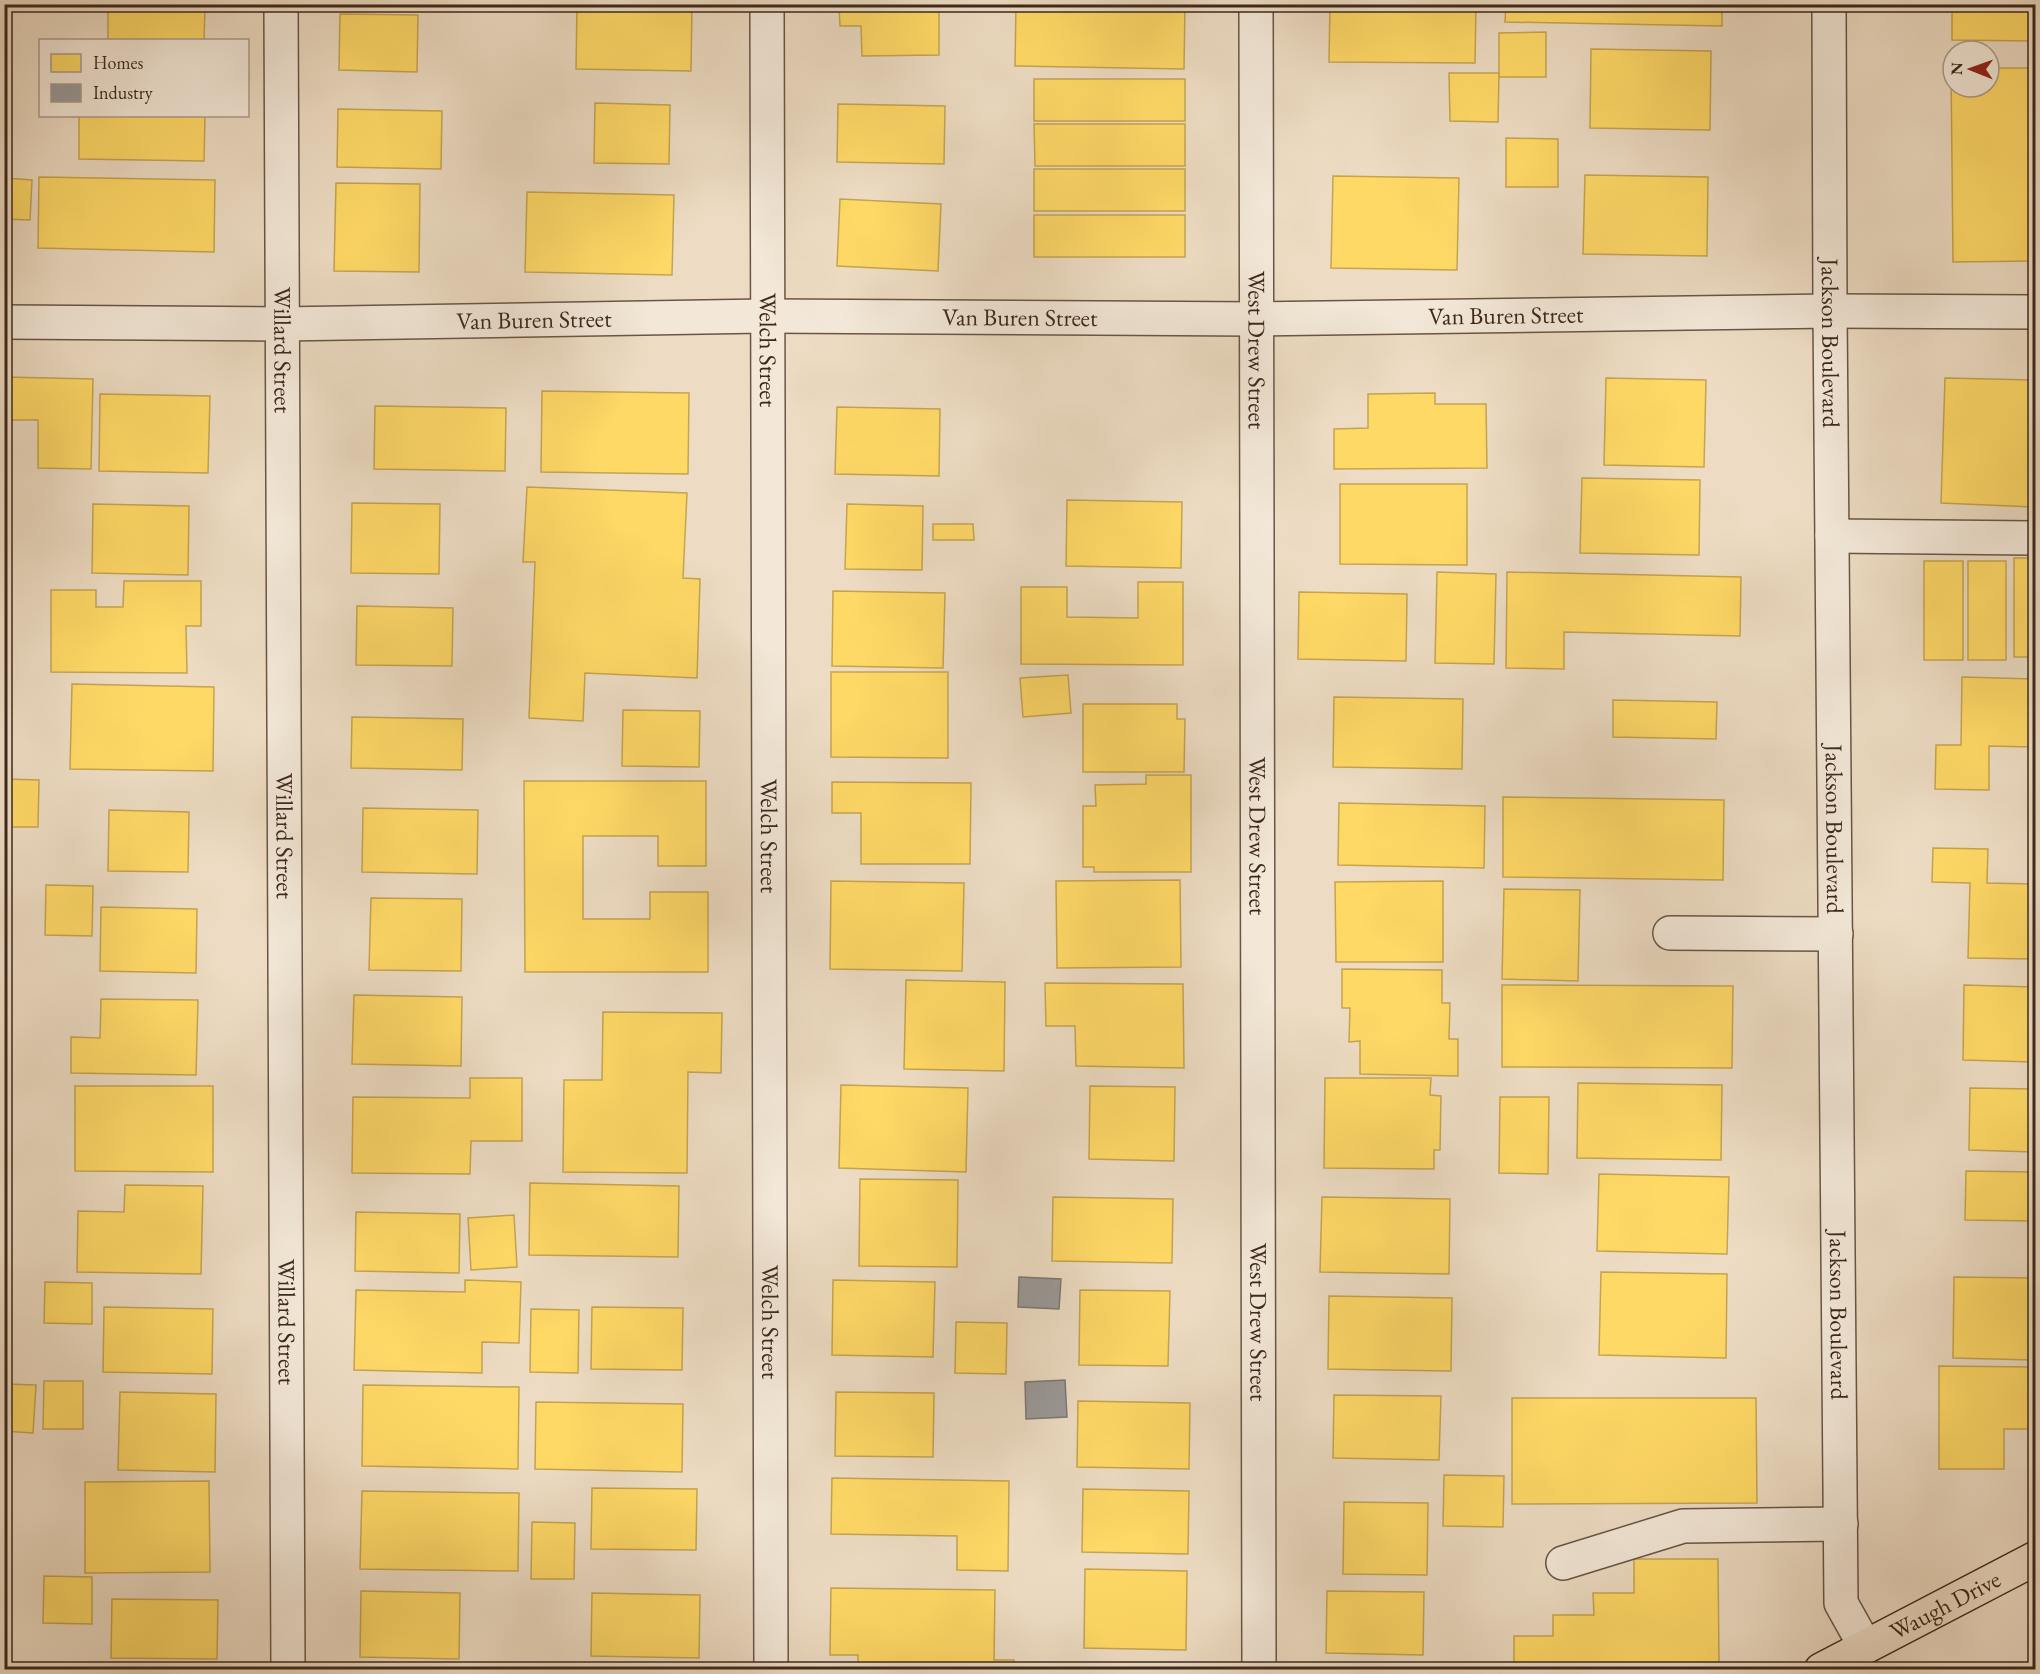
<svg xmlns="http://www.w3.org/2000/svg" width="2040" height="1674" viewBox="0 0 2040 1674" font-family="'EB Garamond',serif">
  <style>
    .homes { fill: #ffd966; stroke: #c5a450; stroke-width: 1.5 }
    .industry { fill: #999; stroke: #7d7774; stroke-width: 1.5 }
    .lines { fill: none; stroke-linecap: round; stroke-linejoin: round }
    .minor-casing { stroke: #695547; stroke-width: 36 }
    .major-casing { stroke: #3d281e; stroke-width: 36 }
    .minor { stroke: #f3e8d8; stroke-width: 33 }
    .major { stroke: #eddcc3; stroke-width: 33 }
    .labels { text-anchor: middle; stroke-width: 6; stroke-linejoin: round; paint-order: stroke }
    .street-label { font-size: 24px; fill: #3d281e; stroke: #f3e8d8 }
  </style>
  <rect width="100%" height="100%" fill="#eddcc3"/>
  <filter id="stains"><feTurbulence type="fractalNoise" baseFrequency=".00333" numOctaves="4"/><feColorMatrix values="0 0 0 0 .2 0 0 0 0 .09 0 0 0 0 .02 0 0 0 .5 -.17"/></filter>
  <radialGradient id="worn" r=".72"><stop offset=".6" stop-color="#630" stop-opacity="0"/><stop offset="1" stop-color="#630" stop-opacity=".3"/></radialGradient>
  <!-- homes -->
  <g class="homes">
    <polygon points="577,4 692,4 691,71 576,69"/>
    <polygon points="839,4 939,4 939,55 862,56 861,26 840,26"/>
    <polygon points="1016,4 1185,4 1184,69 1015,66"/>
    <polygon points="1330,4 1476,4 1475,63 1329,62"/>
    <polygon points="1506,4 1722,4 1722,26 1505,22"/>
    <polygon points="1952,4 2036,4 2036,41 1952,40"/>
    <polygon points="108,7 205,8 204,40 108,40"/>
    <polygon points="340,14 418,15 417,72 339,70"/>
    <polygon points="1546,32 1546,77 1499,77 1499,33"/>
    <polygon points="1591,49 1711,51 1710,130 1590,128"/>
    <polygon points="1951,68 1953,68 1953,87 1989,87 1989,68 2036,68 2036,261 1953,262"/>
    <polygon points="1449,73 1499,73 1498,122 1450,121"/>
    <rect x="1034" y="79" width="151" height="42"/>
    <polygon points="595,103 670,105 669,164 594,163"/>
    <polygon points="838,104 945,106 944,164 837,162"/>
    <polygon points="338,109 442,111 441,169 337,167"/>
    <polygon points="79,116 205,116 204,161 79,159"/>
    <polygon points="1034,124 1185,124 1185,166 1035,166"/>
    <polygon points="1506,138 1558,139 1558,187 1506,187"/>
    <rect x="1034" y="169" width="151" height="42"/>
    <polygon points="1585,175 1708,177 1707,256 1583,254"/>
    <polygon points="1333,176 1459,178 1457,270 1331,268"/>
    <polygon points="39,177 215,180 214,252 38,248"/>
    <polygon points="4,178 32,180 30,220 4,219"/>
    <polygon points="336,183 420,184 419,272 334,271"/>
    <polygon points="527,192 674,195 672,275 525,272"/>
    <polygon points="840,199 941,204 938,271 837,266"/>
    <rect x="1034" y="215" width="151" height="42"/>
    <polygon points="4,377 93,379 91,469 38,468 38,420 4,420"/>
    <polygon points="1606,378 1706,380 1704,467 1604,465"/>
    <polygon points="1945,378 2036,380 2036,507 1941,503"/>
    <polygon points="542,391 689,393 688,474 541,472"/>
    <polygon points="1435,393 1435,404 1486,404 1487,468 1334,469 1334,429 1368,428 1368,394"/>
    <polygon points="100,394 210,396 208,473 99,471"/>
    <polygon points="375,406 506,408 505,471 374,469"/>
    <polygon points="837,407 940,409 939,476 835,474"/>
    <polygon points="1582,478 1700,480 1699,555 1580,553"/>
    <polygon points="1340,484 1467,484 1467,565 1340,564"/>
    <polygon points="527,487 687,493 683,578 700,579 697,678 585,673 583,721 529,718 535,562 523,562"/>
    <polygon points="1067,500 1182,502 1181,568 1066,566"/>
    <polygon points="352,503 440,504 439,574 351,573"/>
    <polygon points="93,504 189,506 188,575 92,573"/>
    <polygon points="847,504 923,506 922,570 845,569"/>
    <polygon points="933,524 973,524 974,540 933,540"/>
    <rect x="2014" y="558" width="22" height="99"/>
    <rect x="1924" y="561" width="39" height="99"/>
    <rect x="1968" y="561" width="38" height="99"/>
    <polygon points="1437,572 1496,574 1494,664 1435,663"/>
    <polygon points="1507,572 1741,577 1740,636 1564,632 1564,669 1506,668"/>
    <polygon points="124,581 201,581 201,626 186,626 187,673 51,672 51,590 96,590 96,607 123,607"/>
    <polygon points="1138,582 1183,582 1183,665 1021,664 1021,587 1067,587 1067,617 1138,618"/>
    <rect x="4" y="583" width="7" height="90"/>
    <polygon points="833,591 945,593 943,668 832,666"/>
    <polygon points="1299,592 1407,594 1406,661 1298,659"/>
    <polygon points="357,606 453,608 452,666 356,665"/>
    <polygon points="831,672 948,672 948,758 831,757"/>
    <polygon points="1068,675 1071,713 1023,717 1020,678"/>
    <polygon points="1962,677 2036,679 2036,747 1989,746 1989,790 1935,789 1936,745 1961,745"/>
    <polygon points="72,684 214,687 213,771 70,769"/>
    <polygon points="1334,697 1463,699 1462,769 1333,767"/>
    <polygon points="1613,700 1717,702 1716,739 1613,737"/>
    <polygon points="1083,704 1177,704 1177,719 1185,719 1184,772 1083,772"/>
    <polygon points="623,710 700,711 699,767 622,766"/>
    <polygon points="352,717 463,719 462,770 351,768"/>
    <polygon points="1146,775 1191,775 1191,872 1094,872 1094,867 1083,867 1083,806 1096,806 1095,785 1146,784"/>
    <polygon points="4,779 39,780 38,827 4,827"/>
    <polygon points="524,781 706,781 706,866 658,866 658,836 583,836 583,919 650,919 650,892 708,892 708,972 525,972"/>
    <polygon points="832,782 971,783 970,864 861,864 861,813 832,813"/>
    <polygon points="1503,797 1724,800 1723,880 1503,877"/>
    <polygon points="1339,803 1485,806 1484,868 1338,865"/>
    <polygon points="363,808 478,810 477,874 362,872"/>
    <polygon points="109,810 189,812 188,872 108,871"/>
    <polygon points="1933,848 1988,849 1987,883 2036,884 2036,959 1968,958 1970,883 1932,882"/>
    <polygon points="1180,880 1181,967 1057,968 1056,881"/>
    <polygon points="831,881 964,883 962,971 830,969"/>
    <polygon points="1443,881 1443,962 1336,962 1335,882"/>
    <polygon points="46,885 93,886 92,936 45,935"/>
    <polygon points="1504,889 1580,890 1578,981 1502,979"/>
    <polygon points="371,898 462,899 461,971 369,970"/>
    <polygon points="101,907 197,909 196,973 100,971"/>
    <polygon points="1342,969 1442,970 1442,1003 1450,1003 1449,1039 1458,1039 1458,1076 1360,1074 1360,1041 1349,1042 1350,1008 1342,1008"/>
    <polygon points="906,980 1005,982 1004,1071 904,1069"/>
    <polygon points="1045,983 1183,984 1184,1068 1076,1066 1075,1026 1046,1026"/>
    <polygon points="1502,985 1733,986 1732,1068 1502,1067"/>
    <polygon points="1964,985 2036,987 2036,1062 1963,1060"/>
    <polygon points="354,995 462,997 461,1066 352,1064"/>
    <polygon points="101,999 198,1000 196,1075 71,1073 71,1037 100,1038"/>
    <polygon points="603,1012 722,1013 721,1073 688,1072 687,1173 563,1172 564,1080 602,1080"/>
    <polygon points="470,1078 522,1078 522,1141 471,1141 470,1174 352,1173 353,1097 470,1098"/>
    <polygon points="1325,1078 1431,1078 1430,1095 1441,1096 1440,1150 1434,1150 1434,1169 1324,1168"/>
    <polygon points="1578,1083 1722,1085 1721,1160 1577,1158"/>
    <polygon points="841,1085 968,1088 966,1172 839,1168"/>
    <polygon points="75,1086 213,1086 213,1172 75,1171"/>
    <polygon points="1090,1086 1175,1087 1174,1161 1089,1159"/>
    <polygon points="1970,1088 2036,1089 2036,1152 1969,1150"/>
    <polygon points="1500,1097 1549,1097 1548,1174 1499,1173"/>
    <polygon points="1966,1171 2036,1172 2036,1263 2033,1263 2033,1221 1965,1220"/>
    <polygon points="1599,1174 1729,1177 1727,1254 1597,1251"/>
    <polygon points="860,1179 958,1180 957,1267 859,1266"/>
    <polygon points="530,1183 679,1186 678,1257 529,1255"/>
    <rect x="4" y="1185" width="6" height="87"/>
    <polygon points="125,1185 203,1186 201,1274 77,1272 78,1211 124,1212"/>
    <polygon points="1053,1197 1173,1199 1172,1263 1052,1261"/>
    <polygon points="1322,1197 1450,1199 1449,1274 1320,1272"/>
    <polygon points="356,1212 460,1214 459,1273 355,1271"/>
    <polygon points="514,1215 517,1267 471,1270 468,1218"/>
    <polygon points="1601,1272 1727,1274 1726,1358 1599,1355"/>
    <polygon points="1954,1277 2036,1278 2036,1360 1953,1358"/>
    <polygon points="465,1280 521,1282 519,1343 482,1342 482,1373 354,1370 356,1290 465,1292"/>
    <polygon points="833,1280 935,1282 933,1357 832,1355"/>
    <polygon points="45,1282 92,1283 92,1324 44,1323"/>
    <polygon points="1080,1290 1170,1291 1168,1366 1079,1365"/>
    <polygon points="1329,1296 1452,1298 1451,1371 1328,1369"/>
    <polygon points="104,1307 213,1309 212,1374 103,1372"/>
    <polygon points="592,1307 683,1308 682,1370 591,1369"/>
    <polygon points="531,1309 579,1310 578,1373 530,1372"/>
    <polygon points="956,1322 1007,1323 1006,1374 955,1373"/>
    <polygon points="1939,1366 2036,1367 2036,1429 2004,1429 2004,1469 1939,1469"/>
    <polygon points="44,1381 83,1381 83,1429 43,1429"/>
    <polygon points="4,1384 36,1385 33,1433 4,1431"/>
    <polygon points="363,1385 519,1387 518,1469 362,1466"/>
    <polygon points="120,1392 216,1394 215,1472 118,1470"/>
    <polygon points="836,1392 934,1393 933,1457 835,1456"/>
    <polygon points="1334,1395 1441,1396 1439,1460 1333,1458"/>
    <polygon points="1512,1398 1756,1398 1757,1503 1512,1504"/>
    <polygon points="1078,1401 1190,1403 1189,1469 1077,1467"/>
    <polygon points="536,1402 683,1404 682,1472 535,1469"/>
    <polygon points="1444,1475 1504,1476 1503,1527 1443,1526"/>
    <polygon points="832,1478 1009,1481 1008,1571 957,1570 957,1536 831,1534"/>
    <polygon points="209,1481 210,1572 85,1573 85,1482"/>
    <polygon points="592,1488 697,1489 696,1550 591,1549"/>
    <polygon points="1083,1489 1189,1491 1188,1554 1082,1552"/>
    <polygon points="362,1491 519,1493 518,1571 360,1569"/>
    <polygon points="1344,1502 1428,1503 1427,1575 1343,1574"/>
    <polygon points="532,1522 575,1523 574,1579 531,1579"/>
    <polygon points="1634,1559 1718,1559 1719,1665 1643,1666 1643,1670 1448,1670 1448,1664 1514,1663 1514,1636 1553,1636 1553,1615 1594,1615 1593,1593 1634,1593"/>
    <polygon points="1085,1569 1187,1571 1186,1650 1084,1648"/>
    <polygon points="44,1576 92,1577 92,1624 43,1623"/>
    <polygon points="831,1588 995,1590 994,1660 1014,1660 1014,1670 858,1670 858,1655 830,1655"/>
    <polygon points="361,1591 460,1593 459,1659 360,1657"/>
    <polygon points="1327,1591 1424,1592 1423,1655 1326,1653"/>
    <polygon points="592,1593 700,1595 699,1658 591,1656"/>
    <polygon points="112,1599 218,1600 217,1659 111,1658"/>
    <polygon points="1082,1663 1189,1665 1188,1670 1082,1670"/>
  </g>
  <!-- industry -->
  <g class="industry">
    <polygon points="1019,1277 1061,1279 1059,1309 1018,1307"/>
    <polygon points="1065,1380 1067,1417 1026,1419 1025,1382"/>
  </g>
  <g class="lines">
    <defs>
      <g id="minor">
        <path id="s1" d="M 281,4 L 288,1670"/>
        <path id="s2" d="M 767,4 L 771,1670"/>
        <path id="s3" d="M 1256,4 L 1259,1670"/>
        <path id="s4" d="M 1829,4 L 1830,311 L 1841,1603 L 1865,1646"/>
        <path id="s5" d="M 4,322 L 282,324 L 768,316 L 1256,319 L 1830,311 L 2036,312"/>
        <polyline points="1832,536 2036,538"/>
        <polyline points="1670,933 1836,934"/>
        <polyline points="1563,1563 1683,1526 1841,1524"/>
      </g>
      <g id="major">
        <path id="s6" d="M 1821,1670 L 2036,1558"/>
      </g>
    </defs>
    <!-- minor casing -->
    <use href="#minor" class="minor-casing"/>
    <!-- major casing -->
    <use href="#major" class="major-casing"/>
    <!-- minor -->
    <use href="#minor" class="minor"/>
    <!-- major -->
    <use href="#major" class="major"/>
  </g>
  <g class="labels">
    <!-- street labels -->
    <g class="street-label">
      <text dy="8" stroke="none"><textPath href="#s5" startOffset="1502">Van Buren Street</textPath></text>
      <text dy="8" stroke="none"><textPath href="#s5" startOffset="1016">Van Buren Street</textPath></text>
      <text dy="8" stroke="none"><textPath href="#s5" startOffset="530">Van Buren Street</textPath></text>
      <text dy="8" stroke="none"><textPath href="#s4" startOffset="339">Jackson Boulevard</textPath></text>
      <text dy="8" stroke="none"><textPath href="#s1" startOffset="346">Willard Street</textPath></text>
      <text dy="8" stroke="none"><textPath href="#s2" startOffset="346">Welch Street</textPath></text>
      <text dy="8" stroke="none"><textPath href="#s3" startOffset="346">West Drew Street</textPath></text>
      <text dy="8" stroke="none"><textPath href="#s4" startOffset="825">Jackson Boulevard</textPath></text>
      <text dy="8" stroke="none"><textPath href="#s1" startOffset="832">Willard Street</textPath></text>
      <text dy="8" stroke="none"><textPath href="#s2" startOffset="832">Welch Street</textPath></text>
      <text dy="8" stroke="none"><textPath href="#s3" startOffset="832">West Drew Street</textPath></text>
      <text dy="8" stroke="none"><textPath href="#s4" startOffset="1311">Jackson Boulevard</textPath></text>
      <text dy="8" stroke="none"><textPath href="#s1" startOffset="1318">Willard Street</textPath></text>
      <text dy="8" stroke="none"><textPath href="#s2" startOffset="1318">Welch Street</textPath></text>
      <text dy="8" stroke="none"><textPath href="#s3" startOffset="1318">West Drew Street</textPath></text>
      <text dy="8" stroke="none"><textPath href="#s6" startOffset="140">Waugh Drive</textPath></text>
    </g>
  </g>
  <!-- margin -->
  <rect width="2040" height="1674" fill="none" stroke="#eddcc3" stroke-width="24"/>
  <rect x="6" y="6" width="2028" height="1662" fill="none" stroke="#3d281e" stroke-width="3"/>
  <rect x="12" y="12" width="2016" height="1650" fill="none" stroke="#3d281e" stroke-width="1.5"/>
  <!-- legend -->
  <rect x="39" y="39" width="210" height="78" fill="#f3e8d8" stroke="#aa9b8e" stroke-width="1.5"/>
  <rect x="51" y="54" width="30" height="18" fill="#ffd966" stroke="#aa9b8e" stroke-width="1.5"/>
  <text x="93" y="69" font-size="18" fill="#3d281e">Homes</text>
  <rect x="51" y="84" width="30" height="18" fill="#999999" stroke="#aa9b8e" stroke-width="1.5"/>
  <text x="93" y="99" font-size="18" fill="#3d281e">Industry</text>
  <!-- north arrow -->
  <g transform="translate(1971 69) rotate(271)"><circle r="28" fill="#f3e8d8" stroke="#aa9b8e" stroke-width="1.5"/>
  <path d="M0-4.5L10 22L0 15L-10 22Z" fill="#8f2418"/>
  <text y="-9" font-size="16" font-weight="bold" text-anchor="middle" fill="#3d281e">N</text>
  </g>
  <rect width="100%" height="100%" filter="url(#stains)"/>
  <rect width="100%" height="100%" fill="url(#worn)"/>
</svg>
